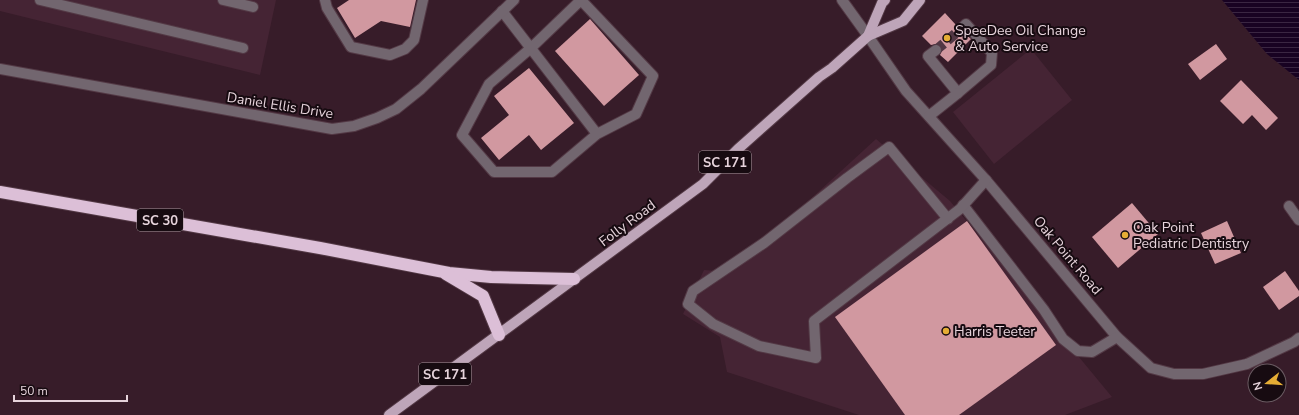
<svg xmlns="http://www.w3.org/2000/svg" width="1299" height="415" viewBox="0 0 1299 415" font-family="'Nunito Sans',sans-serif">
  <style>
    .built { fill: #452434 }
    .water { fill: url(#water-rules) }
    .building { fill: #d198a0 }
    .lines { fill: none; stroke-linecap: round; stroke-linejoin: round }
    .minor-tunnel { stroke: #513744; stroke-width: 10; stroke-dasharray: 10 5; stroke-linecap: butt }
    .minor-casing { stroke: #533945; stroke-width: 12 }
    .major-casing { stroke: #533945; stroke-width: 12 }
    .highway-casing { stroke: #533945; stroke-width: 14 }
    .minor { stroke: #72666f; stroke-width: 10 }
    .major { stroke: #bea5b9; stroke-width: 10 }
    .highway { stroke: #dcbfd7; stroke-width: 12 }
    .poi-dot { fill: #e5ad35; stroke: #170b11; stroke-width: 1.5 }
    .labels { text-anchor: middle; stroke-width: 4; stroke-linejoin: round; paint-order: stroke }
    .shield { fill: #170b11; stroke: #a8979e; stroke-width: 1 }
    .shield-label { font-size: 13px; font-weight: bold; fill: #e6d3db }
    .poi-label { font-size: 14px; fill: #e6d3db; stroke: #170b11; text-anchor: start }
    .street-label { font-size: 14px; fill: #e6d3db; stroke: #170b11 }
  </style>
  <defs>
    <pattern id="water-rules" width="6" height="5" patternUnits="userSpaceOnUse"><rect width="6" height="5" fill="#180222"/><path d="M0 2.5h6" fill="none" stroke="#3a2642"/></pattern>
  </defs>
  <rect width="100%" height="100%" fill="#371c29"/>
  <!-- built -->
  <g class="built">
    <polygon points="0,0 276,0 260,75 0,11"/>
    <polygon points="1031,49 1072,100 994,164 953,112"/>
    <polygon points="876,139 950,201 1112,397 1065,415 859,415 727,372 720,337 683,314 704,270 731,272"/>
  </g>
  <!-- water -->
  <polygon class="water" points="1222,0 1299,0 1299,80 1267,54"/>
  <!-- building -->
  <g class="building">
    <polygon points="349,0 416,0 410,27 381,21 355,38 337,8"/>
    <polygon points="945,13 956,25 955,28 956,33 960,35 965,34 971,39 948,62 940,55 942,50 941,46 936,44 931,45 922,36"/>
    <polygon points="590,19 639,75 604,106 555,51"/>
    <polygon points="1216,44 1227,59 1200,80 1188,64"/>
    <polygon points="529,68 574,123 541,150 529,135 499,160 481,138 509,115 494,96"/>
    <polygon points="1241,80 1278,118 1266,130 1252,115 1243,124 1220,101"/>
    <polygon points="1132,203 1158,234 1118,268 1092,237"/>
    <polygon points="967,221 1056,345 959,415 905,415 835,317"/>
    <polygon points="1227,221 1241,253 1215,264 1201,233"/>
    <polygon points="1285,271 1299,291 1299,296 1279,310 1263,287"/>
  </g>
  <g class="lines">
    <!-- minor-tunnel -->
    <polyline class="minor-tunnel" points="936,50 961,29"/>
    <defs>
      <g id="minor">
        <polyline points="40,0 243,48"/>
        <polyline points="223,0 253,7"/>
        <polyline points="325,0 327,8 351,47 390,55 405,49 414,40 423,0"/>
        <polyline points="842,0 868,36 906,91 986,180 1117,337 1151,368 1174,374 1203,374 1247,364 1294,342 1299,338"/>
        <polyline points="502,11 597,134 552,172 494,172 462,135 489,84 531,48 581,0 653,76 636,114 597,134"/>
        <polyline points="936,50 928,56 958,93 991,65 992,53 966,24 961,29"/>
        <polyline points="0,69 332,129 354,126 377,118 396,109 421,89 514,0"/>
        <polyline points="929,116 958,93"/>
        <polyline points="963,205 1044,310 1063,339 1078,351 1092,352 1117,337"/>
        <polyline points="1289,206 1299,220"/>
        <polyline points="948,219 889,147 847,178 764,243 693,291 688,304 713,324 759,346 816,358 814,321 960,209 986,180"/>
      </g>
      <g id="major">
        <polyline points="868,36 882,3 885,0"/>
        <polyline points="389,415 703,184 738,149 819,77 832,68 868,36 903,21 920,0"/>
      </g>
      <g id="highway">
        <polyline points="0,192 320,248 449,273 491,277 574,279"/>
        <polyline points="446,274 483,296 499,335"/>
      </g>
    </defs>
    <!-- minor casing -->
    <use href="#minor" class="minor-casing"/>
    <!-- major casing -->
    <use href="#major" class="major-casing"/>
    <!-- highway casing -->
    <use href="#highway" class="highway-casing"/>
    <!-- minor -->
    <use href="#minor" class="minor"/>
    <!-- major -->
    <use href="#major" class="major"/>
    <!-- highway -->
    <use href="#highway" class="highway"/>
  </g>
  <!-- markers -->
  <g class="poi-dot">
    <circle cx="947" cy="38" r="4"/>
    <circle cx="1125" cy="235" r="4"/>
    <circle cx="946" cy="331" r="4"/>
  </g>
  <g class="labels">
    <!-- shield labels -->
    <g class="shield">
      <rect x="699" y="151" width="52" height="22" rx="3"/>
      <rect x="137" y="209" width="46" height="22" rx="3"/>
      <rect x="419" y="363" width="52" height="22" rx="3"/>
    </g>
    <g class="shield-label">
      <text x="725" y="167">SC 171</text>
      <text x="160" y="225">SC 30</text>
      <text x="445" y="379">SC 171</text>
    </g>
    <!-- poi labels -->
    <g class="poi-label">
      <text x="955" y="35">SpeeDee Oil Change<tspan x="955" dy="16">&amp; Auto Service</tspan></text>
      <text x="1133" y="232">Oak Point<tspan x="1133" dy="16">Pediatric Dentistry</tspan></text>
      <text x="954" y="336">Harris Teeter</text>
    </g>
    <!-- street labels -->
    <g class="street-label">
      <text transform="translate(280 105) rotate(9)" y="5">Daniel Ellis Drive</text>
      <text transform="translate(627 223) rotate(-37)" y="5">Folly Road</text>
      <text transform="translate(1068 255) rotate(50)" y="5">Oak Point Road</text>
    </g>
  </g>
  <!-- north arrow -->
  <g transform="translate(1267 383) rotate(253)"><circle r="19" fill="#170b11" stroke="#6a5b62"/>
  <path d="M0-3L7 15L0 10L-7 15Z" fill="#e5ad35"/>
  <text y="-6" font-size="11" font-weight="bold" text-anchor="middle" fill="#e6d3db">N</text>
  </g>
  <!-- scale -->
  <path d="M14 395v6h113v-6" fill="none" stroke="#e6d3db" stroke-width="2"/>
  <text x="20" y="395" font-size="12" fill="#e6d3db" stroke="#170b11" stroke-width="3" paint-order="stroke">50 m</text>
</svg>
